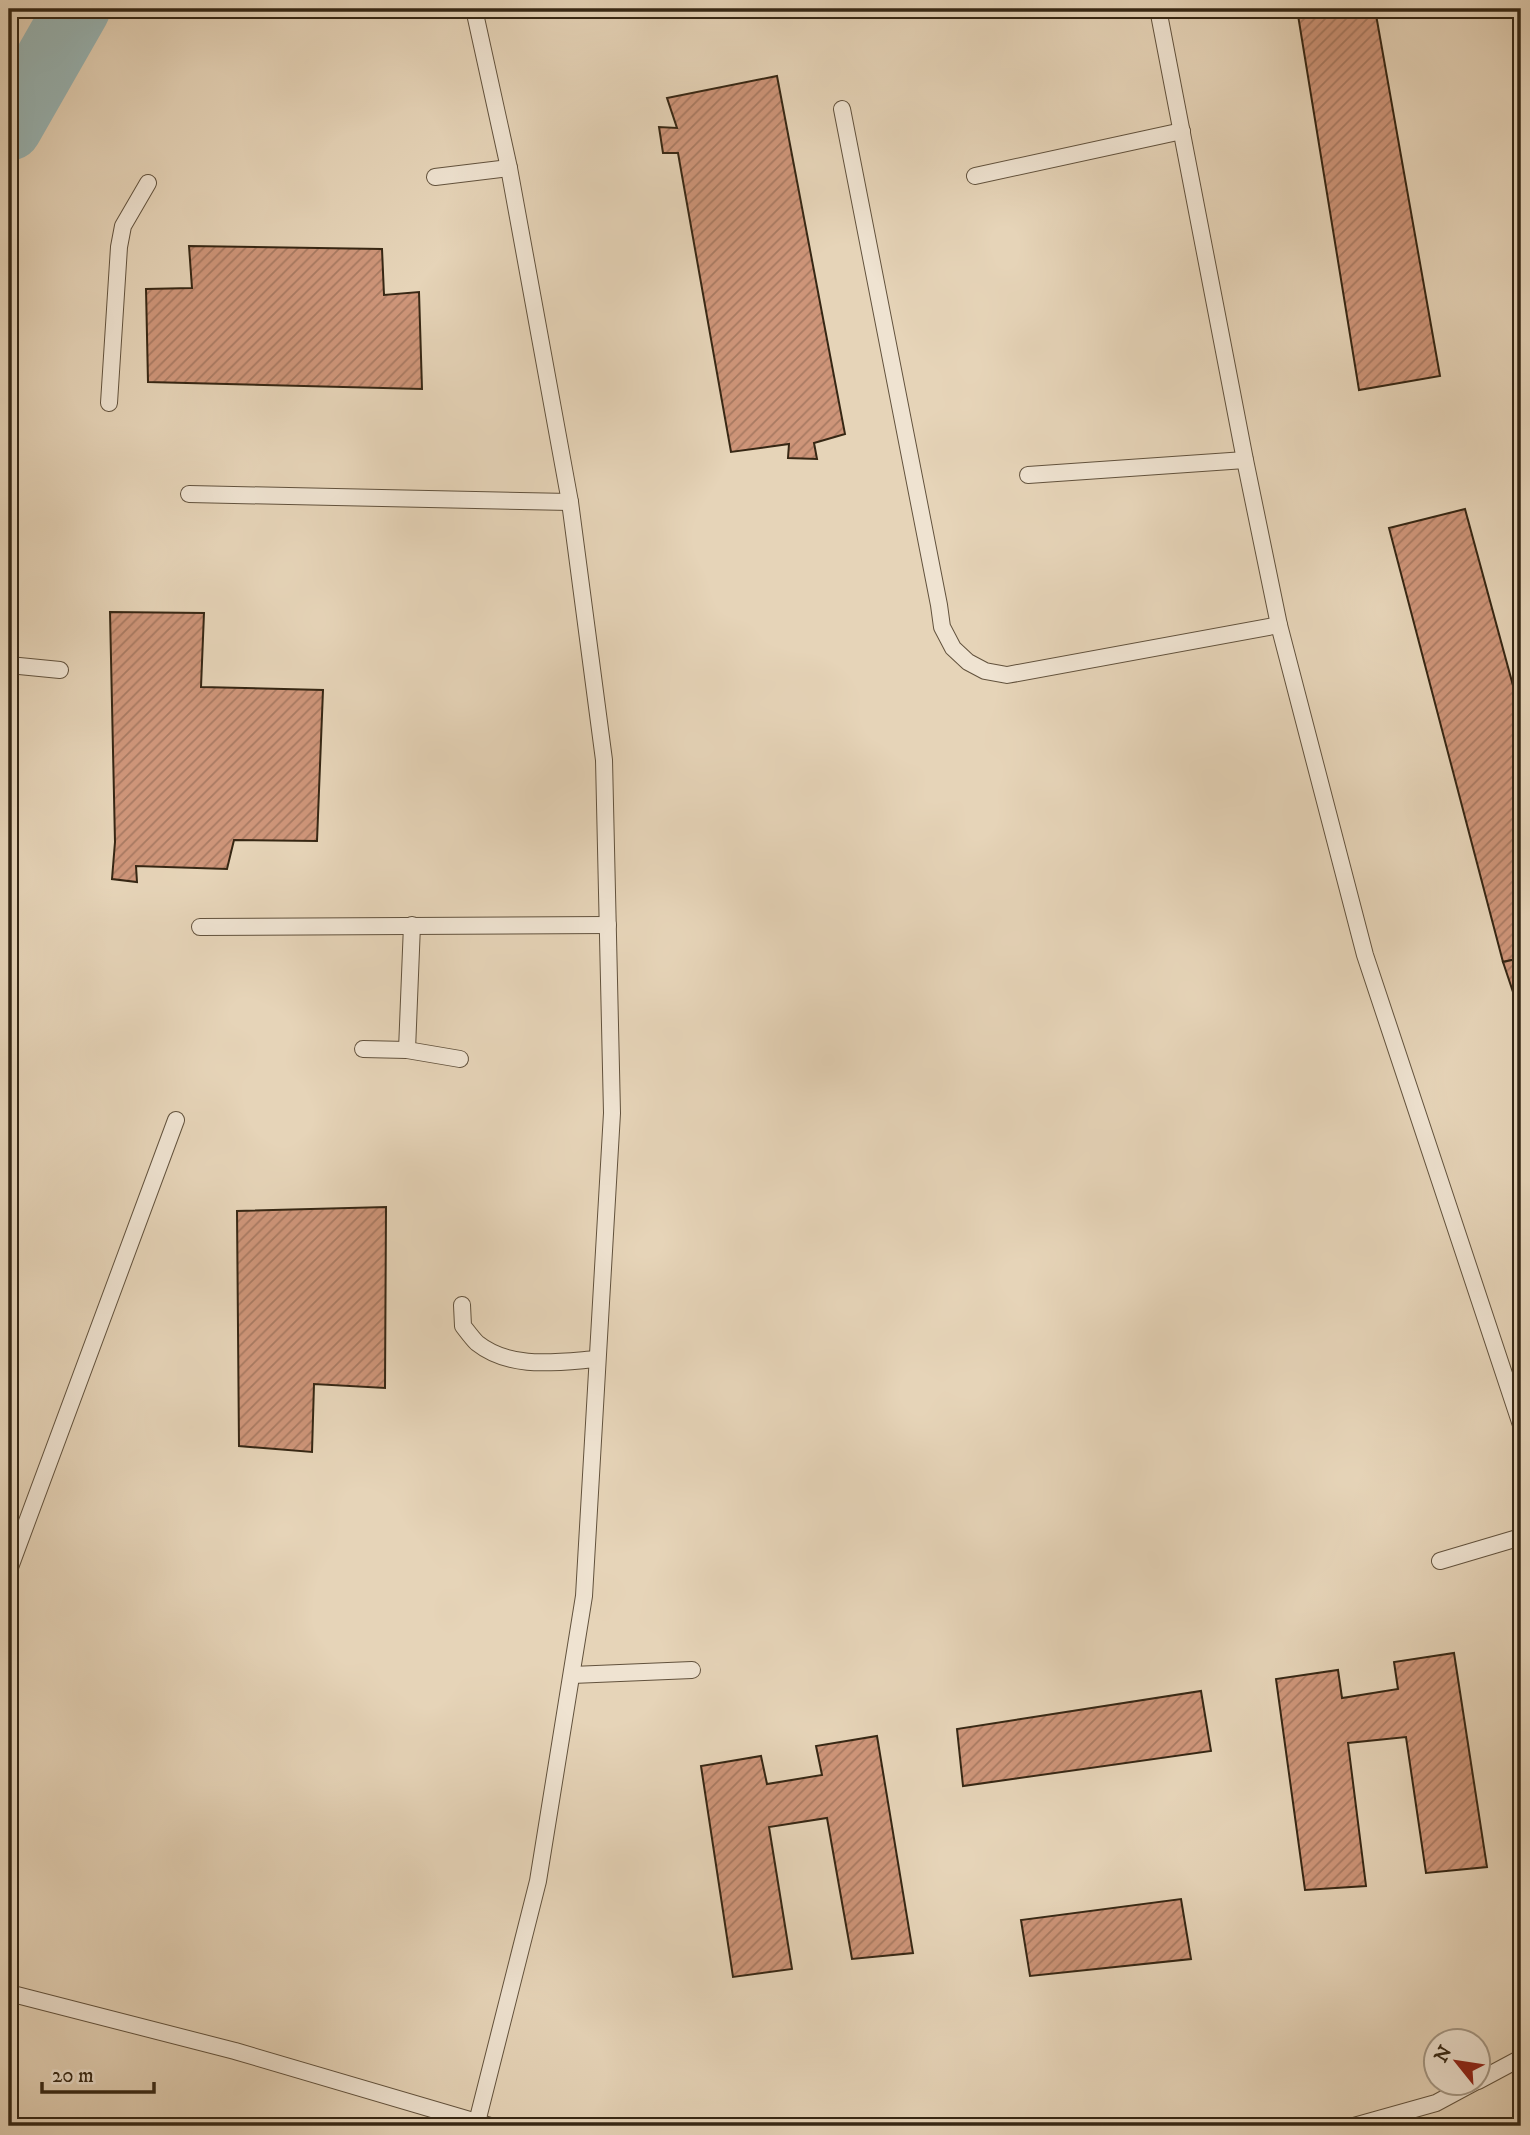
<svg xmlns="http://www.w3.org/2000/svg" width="1530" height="2135" viewBox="0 0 1530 2135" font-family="'IM FELL DW Pica',serif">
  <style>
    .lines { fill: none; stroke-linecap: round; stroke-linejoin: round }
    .river { stroke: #99b7b7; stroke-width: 66 }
    .building { fill: url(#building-hatch); stroke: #362714; stroke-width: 2 }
    .service-casing { stroke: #62523d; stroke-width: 18 }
    .service { stroke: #efe3d1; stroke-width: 16 }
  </style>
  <defs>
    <pattern id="building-hatch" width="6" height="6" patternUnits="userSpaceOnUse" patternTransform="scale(1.75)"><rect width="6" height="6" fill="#ce9579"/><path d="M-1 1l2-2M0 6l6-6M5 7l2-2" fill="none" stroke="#a87a62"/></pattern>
  </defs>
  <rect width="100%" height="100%" fill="#e6d4b8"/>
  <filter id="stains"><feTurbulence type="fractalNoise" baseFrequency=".00286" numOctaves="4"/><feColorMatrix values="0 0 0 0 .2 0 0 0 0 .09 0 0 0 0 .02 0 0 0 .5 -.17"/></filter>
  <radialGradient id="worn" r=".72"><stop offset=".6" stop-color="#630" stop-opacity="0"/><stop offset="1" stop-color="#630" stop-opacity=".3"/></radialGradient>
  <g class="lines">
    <!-- river -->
    <polyline class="river" points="9,128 77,9"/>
  </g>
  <!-- building -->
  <g class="building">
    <polygon points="1297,9 1375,9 1440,376 1359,390"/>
    <polygon points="777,76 845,434 814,443 817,459 788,458 789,444 731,452 678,153 663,153 659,127 677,128 667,98"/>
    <polygon points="189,246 382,249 384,295 419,292 422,389 148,382 146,289 192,288"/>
    <polygon points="1465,509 1521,715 1521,958 1503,962 1389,528"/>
    <polygon points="110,612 204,613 201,687 323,690 317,841 234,840 227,869 136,866 137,882 112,879 115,842"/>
    <polygon points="1521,958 1521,1016 1503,962"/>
    <polygon points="386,1207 385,1388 314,1384 312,1452 239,1446 237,1211"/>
    <polygon points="1454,1653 1487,1867 1426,1873 1406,1737 1348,1743 1366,1886 1305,1890 1276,1679 1338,1670 1342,1698 1398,1689 1394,1662"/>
    <polygon points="1201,1691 1211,1751 963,1786 957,1729"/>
    <polygon points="877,1736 913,1953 852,1959 827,1818 769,1827 792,1969 733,1977 701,1766 761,1756 767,1784 822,1775 816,1746"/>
    <polygon points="1181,1899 1191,1959 1030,1976 1021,1920"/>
  </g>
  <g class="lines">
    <defs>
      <g id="service">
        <polyline points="474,9 509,168 570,502 604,760 612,1113 584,1596 538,1881 476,2126"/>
        <polyline points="1158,9 1245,460 1279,625 1365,955 1521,1425"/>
        <polyline points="842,109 939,605 942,627 953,648 968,662 985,671 1007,675 1279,625"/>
        <polyline points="975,176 1182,131"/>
        <polyline points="435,177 509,168"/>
        <polyline points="109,403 119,247 123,226 148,183"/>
        <polyline points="1028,475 1245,460"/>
        <polyline points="189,494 570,502"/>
        <polyline points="9,665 60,670"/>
        <polyline points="200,927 608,925"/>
        <polyline points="363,1049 407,1050 460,1059"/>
        <polyline points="407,1050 412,925"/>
        <path d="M 462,1305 L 463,1326 C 467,1331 472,1338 477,1343 C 511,1370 557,1362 597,1359"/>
        <polyline points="1440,1561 1521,1537"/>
        <polyline points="9,1570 176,1120"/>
        <polyline points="572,1675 692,1670"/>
        <polyline points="9,1993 235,2051 490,2126"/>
        <polyline points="1478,2081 1521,2058"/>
        <polyline points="1354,2126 1436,2103 1475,2082"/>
      </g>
    </defs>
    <!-- service casing -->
    <use href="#service" class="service-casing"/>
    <!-- service -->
    <use href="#service" class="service"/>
  </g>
  <!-- margin -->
  <rect width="1530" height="2135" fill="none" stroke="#e6d4b8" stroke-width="35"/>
  <rect x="10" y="10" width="1509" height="2114" fill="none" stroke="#362714" stroke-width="3.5"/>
  <rect x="18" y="18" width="1495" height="2100" fill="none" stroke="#362714" stroke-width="2"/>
  <!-- north arrow -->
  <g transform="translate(1457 2062) rotate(300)"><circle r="33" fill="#efe3d1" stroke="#a59885" stroke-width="2"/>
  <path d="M0-5L12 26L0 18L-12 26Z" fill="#8f2418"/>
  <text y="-10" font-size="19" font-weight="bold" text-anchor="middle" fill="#362714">N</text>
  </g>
  <!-- scale -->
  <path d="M42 2082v10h112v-10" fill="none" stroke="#362714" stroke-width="3.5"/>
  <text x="52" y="2082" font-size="21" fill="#362714" stroke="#efe3d1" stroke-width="5" paint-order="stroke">20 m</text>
  <rect width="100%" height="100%" filter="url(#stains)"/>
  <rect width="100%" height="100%" fill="url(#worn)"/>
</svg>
